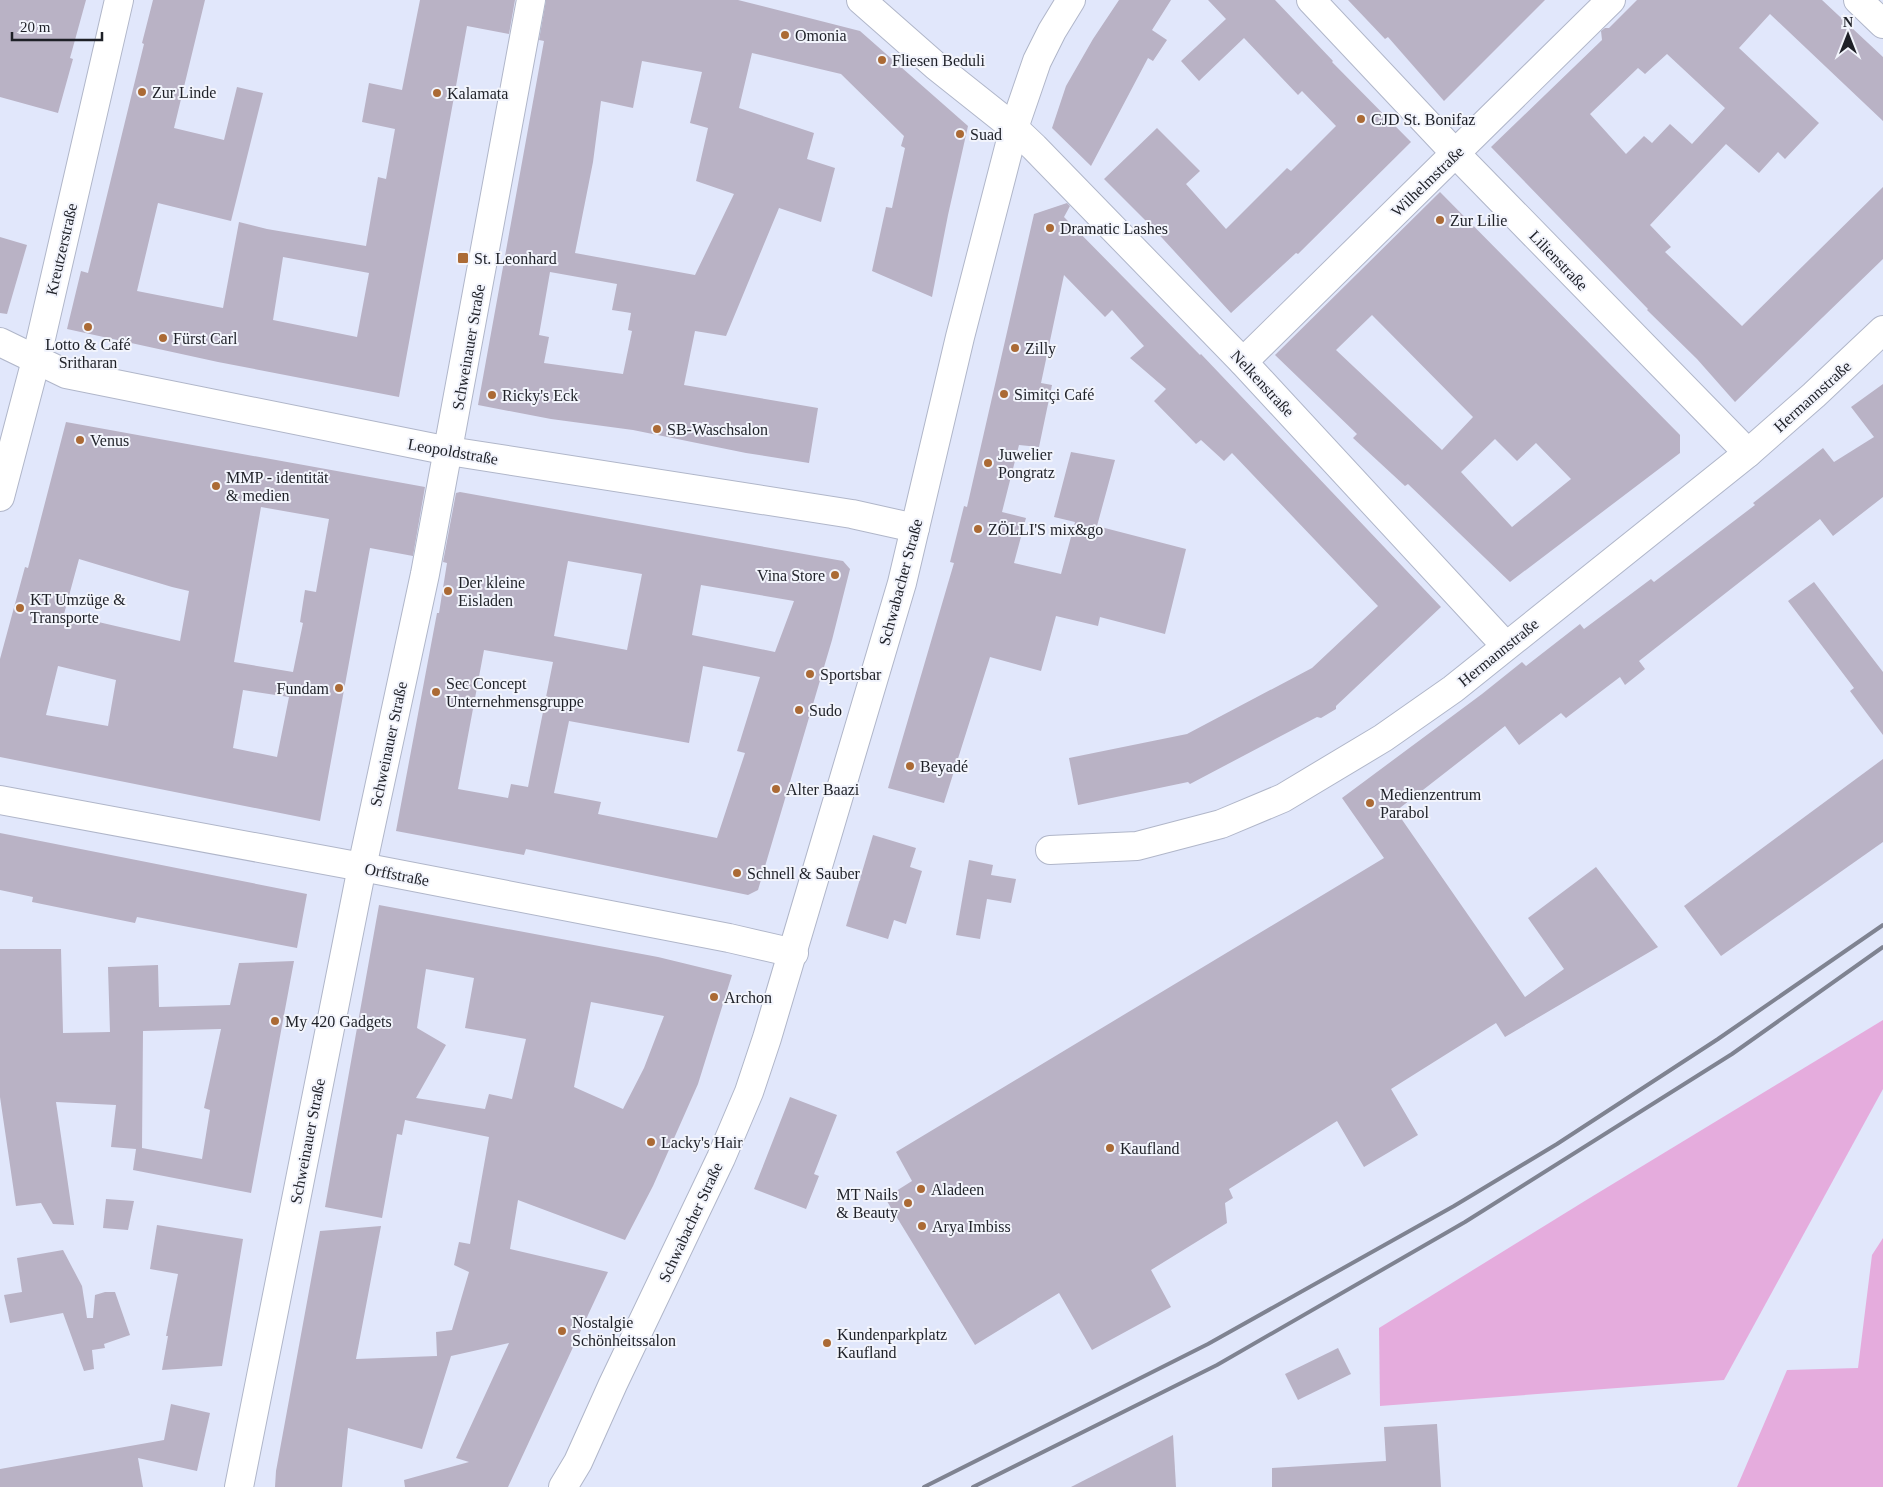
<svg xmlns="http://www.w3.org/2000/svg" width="1883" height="1487" viewBox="0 0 1883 1487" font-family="'Times New Roman',serif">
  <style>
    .green { fill: #e5acdd }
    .building { fill: #b9b2c5; fill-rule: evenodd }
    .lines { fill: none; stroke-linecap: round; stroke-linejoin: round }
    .street-casing { stroke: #b0b6c9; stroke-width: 30 }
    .secondary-casing { stroke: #b0b6c9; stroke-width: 30 }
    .street { stroke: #fff; stroke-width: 28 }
    .secondary { stroke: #fff; stroke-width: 28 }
    .rail { stroke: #7f8391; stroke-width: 4 }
    .poi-dot { fill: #ab6a35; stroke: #f2f4fc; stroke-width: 2 }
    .labels { text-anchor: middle; stroke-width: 4; stroke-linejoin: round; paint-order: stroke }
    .poi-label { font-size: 16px; fill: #1e2027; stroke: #f2f4fc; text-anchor: start }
    .street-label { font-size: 16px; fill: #1e2027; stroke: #f2f4fc }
  </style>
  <rect width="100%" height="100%" fill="#e1e7fb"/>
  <!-- green -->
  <g class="green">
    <polygon points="1883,1020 1883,1089 1724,1380 1380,1406 1379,1328 1588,1199"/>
    <polygon points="1883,1238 1883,1487 1737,1487 1787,1370 1858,1368 1872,1255"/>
  </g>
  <!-- building -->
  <g class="building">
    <polygon points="0,0 86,0 70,58 73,59 58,113 0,97"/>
    <path d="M 153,0 L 205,0 L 174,128 L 224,140 L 237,87 L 263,93 L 231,221 L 158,203 L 137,291 L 223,308 L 239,222 L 267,229 L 366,246 L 378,177 L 386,179 L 395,129 L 362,122 L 369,83 L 402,90 L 420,0 L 515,0 L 509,34 L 467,26 L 399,397 L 218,362 L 67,329 L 81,271 L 88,273 L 144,44 L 142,43 ZM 283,257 L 369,273 L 357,337 L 273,320 Z"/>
    <path d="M 546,0 L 738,0 L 860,31 L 968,126 L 948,215 L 932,297 L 872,271 L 886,207 L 892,208 L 905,148 L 901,146 L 904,136 L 841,74 L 752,53 L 739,108 L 814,133 L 807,159 L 835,168 L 821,222 L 779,208 L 726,336 L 695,331 L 684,385 L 818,408 L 809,463 L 746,453 L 633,430 L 551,419 L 478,405 L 544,41 L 539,40 ZM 642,61 L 702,72 L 690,123 L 708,128 L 696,181 L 734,194 L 695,275 L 575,253 L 593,162 L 601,101 L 633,108 ZM 550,272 L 617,284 L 612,310 L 631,313 L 628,330 L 632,331 L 623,374 L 544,363 L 549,337 L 539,335 Z"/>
    <polygon points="1119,0 1171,0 1152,30 1167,40 1153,61 1148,58 1091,166 1052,128 1066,86 1093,39"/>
    <polygon points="1208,0 1275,0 1333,61 1332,62 1411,142 1298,254 1296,253 1231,313 1152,227 1104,179 1157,128 1200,171 1186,184 1226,229 1287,168 1291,171 1336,126 1302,91 1298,95 1244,38 1199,81 1181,61 1226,19"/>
    <polygon points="1348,0 1545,0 1444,101 1388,37 1385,39"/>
    <path d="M 1637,0 L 1822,0 L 1883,57 L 1883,121 L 1770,14 L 1739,48 L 1819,123 L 1785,159 L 1778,152 L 1759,173 L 1726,144 L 1650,225 L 1671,247 L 1665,252 L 1742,326 L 1883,187 L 1883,259 L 1735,402 L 1697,359 L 1647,310 L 1648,309 L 1491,147 L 1602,40 L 1601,31 L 1605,28 L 1609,28 ZM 1667,54 L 1725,108 L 1692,144 L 1670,124 L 1652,143 L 1644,136 L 1626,154 L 1590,114 L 1638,68 L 1645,74 Z"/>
    <path d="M 1440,192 L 1680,435 L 1680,453 L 1510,582 L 1408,484 L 1405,486 L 1353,438 L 1357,434 L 1275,355 ZM 1372,315 L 1473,417 L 1442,450 L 1336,350 ZM 1495,439 L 1517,461 L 1536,443 L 1571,479 L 1512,527 L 1461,472 Z"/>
    <polygon points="1067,203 1070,206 1064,217 1200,355 1201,354 1441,607 1336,706 1336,709 1321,718 1317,717 1190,784 1188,782 1078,805 1069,758 1187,734 1312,668 1378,606 1232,453 1224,461 1201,440 1196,444 1154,401 1166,389 1130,358 1144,346 1112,310 1105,317 1064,275 1041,383 1052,385 1039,447 1019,445 1002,512 1026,518 1014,563 1061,574 1075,522 1054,517 1071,452 1115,460 1097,526 1186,549 1165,634 1100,617 1098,626 1056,616 1041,671 990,657 944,803 888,788 954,563 950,562 964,506 967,507 1034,214"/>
    <polygon points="0,237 27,245 7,314 0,313"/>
    <polygon points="1883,384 1883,497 1833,536 1820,519 1639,661 1645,669 1625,685 1620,677 1566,718 1561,713 1519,745 1505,726 1396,811 1525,997 1564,969 1528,918 1596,867 1658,947 1505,1037 1496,1023 1391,1089 1418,1135 1364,1167 1337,1121 1229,1189 1233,1198 1225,1203 1227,1223 1151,1270 1171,1307 1092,1350 1059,1293 975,1345 885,1198 912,1181 896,1152 1384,858 1342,798 1482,694 1522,662 1526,666 1580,624 1584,629 1651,579 1654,582 1755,505 1753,503 1823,448 1834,462 1874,437 1851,407"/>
    <path d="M 66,422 L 425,487 L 413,556 L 370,548 L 320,821 L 0,757 L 0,659 L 25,567 L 28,568 ZM 261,507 L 329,519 L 316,592 L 305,590 L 300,622 L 303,623 L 293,672 L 234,662 ZM 79,559 L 172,587 L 189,591 L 180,641 L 64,614 ZM 58,666 L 116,680 L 108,726 L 46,715 ZM 243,690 L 289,697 L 277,757 L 233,748 Z"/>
    <path d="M 460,492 L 843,561 L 850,569 L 832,640 L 758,890 L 748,895 L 526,849 L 524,855 L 396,831 L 437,613 L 439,613 L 447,563 L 443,562 L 456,493 ZM 568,561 L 642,574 L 627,650 L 554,636 ZM 701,585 L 794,601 L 775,652 L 692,635 ZM 484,650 L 553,662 L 528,787 L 511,784 L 508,798 L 458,789 ZM 703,666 L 760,677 L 737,751 L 745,753 L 717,838 L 598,814 L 601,802 L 554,793 L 569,721 L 689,743 Z"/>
    <polygon points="1814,582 1883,672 1883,735 1850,691 1854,688 1788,601"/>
    <polygon points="1883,759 1883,842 1721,956 1684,906"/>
    <polygon points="0,833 307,894 297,948 137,917 135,923 32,902 33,897 0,890"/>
    <polygon points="873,835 916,848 910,867 922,871 906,924 894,920 888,939 846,926"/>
    <polygon points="969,860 993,865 991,875 1016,879 1011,903 987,899 980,939 956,935"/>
    <path d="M 379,905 L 658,957 L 732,975 L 698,1084 L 653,1186 L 625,1240 L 518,1200 L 510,1249 L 608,1272 L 508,1487 L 405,1487 L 404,1480 L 469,1462 L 456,1458 L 509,1343 L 451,1356 L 422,1449 L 348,1428 L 342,1487 L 275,1487 L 276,1471 L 320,1231 L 381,1226 L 356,1359 L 437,1356 L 436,1332 L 452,1330 L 469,1272 L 454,1265 L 459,1242 L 470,1244 L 489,1137 L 405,1120 L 402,1135 L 397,1134 L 382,1218 L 325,1207 ZM 426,969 L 474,978 L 465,1028 L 526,1039 L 512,1099 L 489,1094 L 485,1109 L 416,1098 L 446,1045 L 417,1028 ZM 591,1002 L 664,1016 L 644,1068 L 623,1109 L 574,1087 Z"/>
    <path d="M 0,949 L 61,949 L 63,1033 L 110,1032 L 108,967 L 158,965 L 159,1007 L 230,1005 L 239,963 L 294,961 L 251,1193 L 133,1170 L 136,1149 L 111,1147 L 116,1105 L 56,1102 L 74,1225 L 53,1224 L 41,1203 L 16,1206 L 0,1097 ZM 221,1029 L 204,1108 L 210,1110 L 202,1159 L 142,1148 L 143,1031 Z"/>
    <polygon points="790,1097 837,1115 814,1174 819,1176 806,1209 754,1189"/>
    <polygon points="106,1199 134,1201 128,1230 103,1228"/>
    <polygon points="157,1225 243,1239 222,1366 162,1370 168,1336 166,1336 178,1274 150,1269"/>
    <polygon points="63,1250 82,1286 87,1318 93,1318 95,1295 105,1292 115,1292 130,1335 104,1344 105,1348 92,1350 94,1369 84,1371 63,1313 10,1323 4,1295 22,1292 17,1258"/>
    <polygon points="1338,1348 1351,1374 1298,1400 1285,1374"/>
    <polygon points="171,1404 210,1413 197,1471 138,1458 143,1487 0,1487 0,1469 164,1440"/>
    <polygon points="1437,1424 1441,1487 1272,1487 1272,1468 1386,1461 1384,1427"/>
    <polygon points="1173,1435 1176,1487 1071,1487"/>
  </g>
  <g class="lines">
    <defs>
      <g id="street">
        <polyline points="861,0 936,66 1014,128 1034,147 1243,362 1505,645"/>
        <polyline points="1311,0 1455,153 1748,453"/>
        <polyline points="1858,0 1883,24"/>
        <polyline points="0,342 66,374 449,451 852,514 915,528"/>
        <polyline points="1243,362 1611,0"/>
        <polyline points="0,497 36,360 119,0"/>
        <polyline points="0,800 362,867 729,938 794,953"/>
        <polyline points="1050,850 1137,846 1221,824 1283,798 1383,738 1453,689 1748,453 1814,395 1883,330"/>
        <polyline points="239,1487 362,867 425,574 531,0"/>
      </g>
      <polyline id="secondary" points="563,1487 578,1462 613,1384 721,1158 749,1092 767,1038 902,583 960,337 1014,128 1037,61 1052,31 1071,0"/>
    </defs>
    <!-- street casing -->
    <use href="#street" class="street-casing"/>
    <!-- secondary casing -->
    <use href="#secondary" class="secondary-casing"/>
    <!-- street -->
    <use href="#street" class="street"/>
    <!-- secondary -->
    <use href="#secondary" class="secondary"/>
    <!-- rail -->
    <g class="rail">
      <polyline points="924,1487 1208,1344 1454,1206 1557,1144 1718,1039 1883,925"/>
      <polyline points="973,1487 1217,1365 1465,1222 1732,1054 1883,947"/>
    </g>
  </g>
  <!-- markers -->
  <g class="poi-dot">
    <circle cx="785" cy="35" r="5"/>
    <circle cx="882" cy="60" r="5"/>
    <circle cx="142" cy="92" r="5"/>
    <circle cx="437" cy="93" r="5"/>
    <circle cx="1361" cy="119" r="5"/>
    <circle cx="960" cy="134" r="5"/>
    <circle cx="1440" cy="220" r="5"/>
    <circle cx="1050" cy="228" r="5"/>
    <rect x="457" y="252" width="12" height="12" rx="2.5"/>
    <circle cx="88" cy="327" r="5"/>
    <circle cx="163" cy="338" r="5"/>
    <circle cx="1015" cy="348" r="5"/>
    <circle cx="1004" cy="394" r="5"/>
    <circle cx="492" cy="395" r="5"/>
    <circle cx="657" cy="429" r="5"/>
    <circle cx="80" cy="440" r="5"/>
    <circle cx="988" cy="463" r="5"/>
    <circle cx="216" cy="486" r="5"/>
    <circle cx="978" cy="529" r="5"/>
    <circle cx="835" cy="575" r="5"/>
    <circle cx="448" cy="591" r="5"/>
    <circle cx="20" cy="608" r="5"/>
    <circle cx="810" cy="674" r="5"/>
    <circle cx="339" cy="688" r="5"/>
    <circle cx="436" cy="692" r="5"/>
    <circle cx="799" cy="710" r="5"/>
    <circle cx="910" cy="766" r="5"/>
    <circle cx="776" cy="789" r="5"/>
    <circle cx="1370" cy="803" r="5"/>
    <circle cx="737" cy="873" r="5"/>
    <circle cx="714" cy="997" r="5"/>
    <circle cx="275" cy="1021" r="5"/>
    <circle cx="651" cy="1142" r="5"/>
    <circle cx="1110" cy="1148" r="5"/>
    <circle cx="921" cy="1189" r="5"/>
    <circle cx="908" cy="1203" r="5"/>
    <circle cx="922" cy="1226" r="5"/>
    <circle cx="562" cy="1331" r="5"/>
    <circle cx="827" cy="1343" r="5"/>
  </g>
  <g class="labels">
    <!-- poi labels -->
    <g class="poi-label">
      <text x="795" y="41">Omonia</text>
      <text x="892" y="66">Fliesen Beduli</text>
      <text x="152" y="98">Zur Linde</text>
      <text x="447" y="99">Kalamata</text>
      <text x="1371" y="125">CJD St. Bonifaz</text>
      <text x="970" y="140">Suad</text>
      <text x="1450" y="226">Zur Lilie</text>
      <text x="1060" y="234">Dramatic Lashes</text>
      <text x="474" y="264">St. Leonhard</text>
      <text x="173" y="344">Fürst Carl</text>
      <text x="88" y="350" text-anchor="middle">Lotto &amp; Café<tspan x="88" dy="18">Sritharan</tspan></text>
      <text x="1025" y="354">Zilly</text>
      <text x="1014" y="400">Simitçi Café</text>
      <text x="502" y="401">Ricky's Eck</text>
      <text x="667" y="435">SB-Waschsalon</text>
      <text x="90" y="446">Venus</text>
      <text x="998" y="460">Juwelier<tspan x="998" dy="18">Pongratz</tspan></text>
      <text x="226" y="483">MMP - identität<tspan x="226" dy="18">&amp; medien</tspan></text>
      <text x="988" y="535">ZÖLLI'S mix&amp;go</text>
      <text x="825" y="581" text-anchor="end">Vina Store</text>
      <text x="458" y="588">Der kleine<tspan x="458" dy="18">Eisladen</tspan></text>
      <text x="30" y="605">KT Umzüge &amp;<tspan x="30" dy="18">Transporte</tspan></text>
      <text x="820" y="680">Sportsbar</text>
      <text x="446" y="689">Sec Concept<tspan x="446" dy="18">Unternehmensgruppe</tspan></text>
      <text x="329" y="694" text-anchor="end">Fundam</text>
      <text x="809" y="716">Sudo</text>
      <text x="920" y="772">Beyadé</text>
      <text x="786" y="795">Alter Baazi</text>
      <text x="1380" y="800">Medienzentrum<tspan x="1380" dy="18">Parabol</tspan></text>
      <text x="747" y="879">Schnell &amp; Sauber</text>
      <text x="724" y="1003">Archon</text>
      <text x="285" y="1027">My 420 Gadgets</text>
      <text x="661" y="1148">Lacky's Hair</text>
      <text x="1120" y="1154">Kaufland</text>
      <text x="931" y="1195">Aladeen</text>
      <text x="898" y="1200" text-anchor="end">MT Nails<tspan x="898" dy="18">&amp; Beauty</tspan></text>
      <text x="932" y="1232">Arya Imbiss</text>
      <text x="572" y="1328">Nostalgie<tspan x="572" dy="18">Schönheitssalon</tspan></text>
      <text x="837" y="1340">Kundenparkplatz<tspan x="837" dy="18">Kaufland</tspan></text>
    </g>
    <!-- street labels -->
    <g class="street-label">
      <text transform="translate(1427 181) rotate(-44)" y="6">Wilhelmstraße</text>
      <text transform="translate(61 249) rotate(-77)" y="6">Kreutzerstraße</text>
      <text transform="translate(1559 260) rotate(46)" y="6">Lilienstraße</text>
      <text transform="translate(468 347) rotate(-80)" y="6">Schweinauer Straße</text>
      <text transform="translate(1263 383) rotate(47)" y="6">Nelkenstraße</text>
      <text transform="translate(1812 396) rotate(-42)" y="6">Hermannstraße</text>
      <text transform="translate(453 451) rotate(10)" y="6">Leopoldstraße</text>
      <text transform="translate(900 582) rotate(-75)" y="6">Schwabacher Straße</text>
      <text transform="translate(1498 652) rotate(-39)" y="6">Hermannstraße</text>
      <text transform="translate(388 744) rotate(-78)" y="6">Schweinauer Straße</text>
      <text transform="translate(397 874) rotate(11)" y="6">Orffstraße</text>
      <text transform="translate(307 1141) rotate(-79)" y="6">Schweinauer Straße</text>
      <text transform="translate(690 1222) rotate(-65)" y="6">Schwabacher Straße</text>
    </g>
  </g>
  <!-- north arrow -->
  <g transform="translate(1848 35)" stroke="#f2f4fc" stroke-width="4" paint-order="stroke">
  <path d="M0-4L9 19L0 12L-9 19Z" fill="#1e2027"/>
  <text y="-8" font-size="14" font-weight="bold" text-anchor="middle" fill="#1e2027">N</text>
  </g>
  <!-- scale -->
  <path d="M12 32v8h90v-8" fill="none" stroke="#1e2027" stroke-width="2.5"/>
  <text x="20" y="32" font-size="15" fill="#1e2027" stroke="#f2f4fc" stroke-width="4" paint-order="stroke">20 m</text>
</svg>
